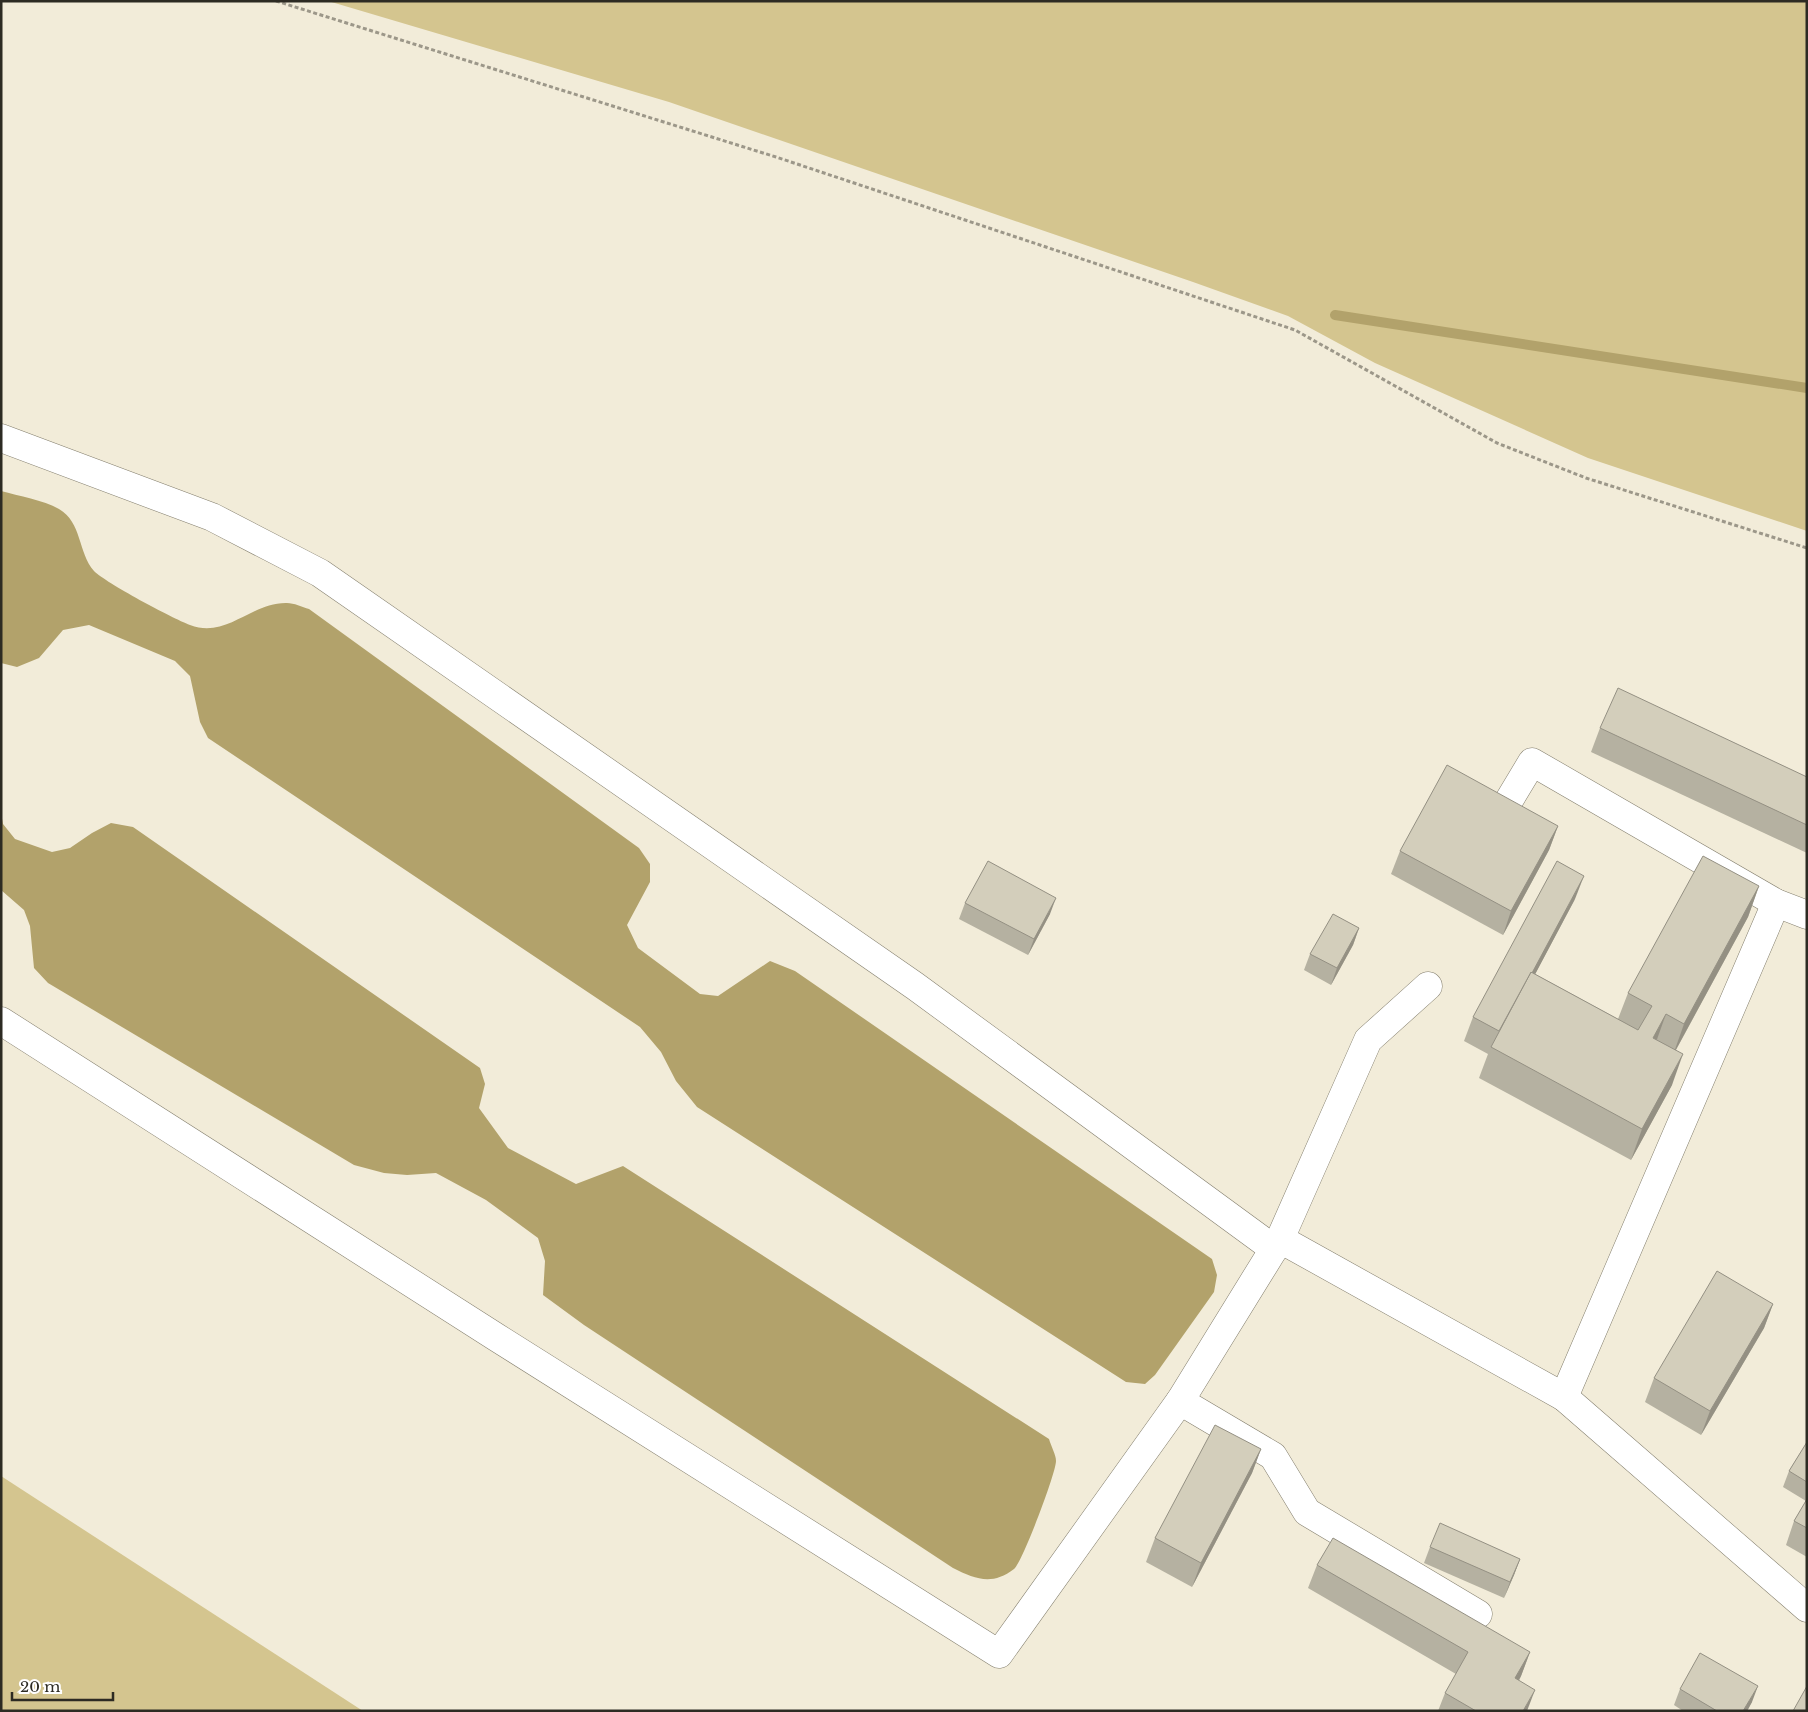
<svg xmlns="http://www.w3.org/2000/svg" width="1808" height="1712" viewBox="0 0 1808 1712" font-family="'Libre Baskerville',serif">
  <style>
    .green { fill: #d4c58f }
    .water { fill: #b2a26b }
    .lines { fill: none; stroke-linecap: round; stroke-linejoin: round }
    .stream { stroke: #b2a26b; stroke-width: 10 }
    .minor-casing { stroke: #847f6e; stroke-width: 29 }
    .path { stroke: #9c9789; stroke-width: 3; stroke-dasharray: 4 2.5; stroke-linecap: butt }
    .minor { stroke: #fff; stroke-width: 28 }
    .wall { fill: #b5b1a1 }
    .shaded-wall { fill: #949083 }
    .building { fill: #d3cebb; stroke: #949083 }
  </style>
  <rect width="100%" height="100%" fill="#f2ecd9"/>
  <!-- green -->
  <g class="green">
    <polygon points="328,1 1807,1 1807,531 1588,458 1375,363 1288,316 1193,282 669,102"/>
    <polygon points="1,1476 363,1711 1,1711"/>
  </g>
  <!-- water -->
  <g class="water">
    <path d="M 1,491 C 19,496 43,500 59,509 C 82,522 78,553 94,571 C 106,583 172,618 190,625 C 227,639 251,602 287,603 C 294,603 302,607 309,609 L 639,848 L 650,864 L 650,882 L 627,925 L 638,948 L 700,994 L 718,996 L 770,961 L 795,971 L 1212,1259 L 1217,1275 L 1214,1292 L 1155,1375 L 1145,1384 L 1126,1382 L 697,1107 L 676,1081 L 661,1052 L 640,1027 L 208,738 L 200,722 L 190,676 L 175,661 L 89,625 L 63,630 L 39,658 L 17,667 L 1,663 Z"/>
    <path d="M 1,813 L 3,824 L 15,839 L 52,852 L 70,848 L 92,833 L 111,823 L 133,827 L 480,1068 L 485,1084 L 479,1108 L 508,1148 L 576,1184 L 623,1166 L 1049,1439 C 1051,1446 1056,1455 1056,1461 C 1056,1473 1022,1563 1014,1569 C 992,1586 975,1579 953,1568 L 584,1325 L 543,1295 L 545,1261 L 538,1238 L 486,1200 L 436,1173 L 407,1175 L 384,1173 L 354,1165 L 48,983 L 34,968 L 30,926 L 24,910 L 1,890 Z"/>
  </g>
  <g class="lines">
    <!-- stream -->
    <polyline class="stream" points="1335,315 1807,388"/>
    <defs>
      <g id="minor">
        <polyline points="1,438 212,517 320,573 915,986 1274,1249"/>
        <polyline points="1508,802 1532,762 1776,903 1807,915"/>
        <polyline points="1776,903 1564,1397 1807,1608"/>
        <polyline points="1428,986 1368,1040 1280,1239 1564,1397"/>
        <polyline points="1,1021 496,1337 999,1654 1180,1401"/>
        <polyline points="1280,1239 1180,1401 1273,1456 1307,1512 1478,1614"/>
      </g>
    </defs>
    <!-- minor casing -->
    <use href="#minor" class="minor-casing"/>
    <!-- path -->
    <polyline class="path" points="276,1 776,157 1295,330 1497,443 1586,478 1807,548"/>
    <!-- minor -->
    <use href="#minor" class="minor"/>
  </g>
  <!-- wall -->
  <g class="wall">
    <polygon points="1600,728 1807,777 1807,853 1591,752"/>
    <polygon points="1558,826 1549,850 1503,935 1391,874 1400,851"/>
    <polygon points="1759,886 1748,917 1676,1050 1672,1085 1631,1160 1479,1078 1488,1054 1464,1041 1473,1017 1575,899 1535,974 1618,1019 1628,993"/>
    <polygon points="965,903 1050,914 1028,955 959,919"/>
    <polygon points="1359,928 1353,945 1331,985 1304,970 1310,954"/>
    <polygon points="1773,1304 1764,1328 1701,1435 1645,1402 1654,1378"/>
    <polygon points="1807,1442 1807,1557 1786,1545 1794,1521 1806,1501 1783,1487 1789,1471"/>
    <polygon points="1261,1449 1252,1473 1192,1587 1146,1562 1155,1538"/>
    <polygon points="1430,1547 1520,1559 1514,1575 1504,1598 1424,1563"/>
    <polygon points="1317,1565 1530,1652 1521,1676 1519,1681 1527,1711 1438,1711 1445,1693 1456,1674 1308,1588"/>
    <polygon points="1680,1689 1752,1702 1747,1711 1683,1711 1674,1705"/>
  </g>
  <!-- shaded-wall -->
  <g class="shaded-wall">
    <polygon points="1558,826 1549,850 1503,935 1511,911"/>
    <polygon points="1584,876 1575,899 1495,1050 1500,1032"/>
    <polygon points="1759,886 1748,917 1673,1055 1684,1024"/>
    <polygon points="1056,898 1050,914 1028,955 1034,939"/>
    <polygon points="1359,928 1353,945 1331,985 1337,968"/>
    <polygon points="1666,1014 1655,1045 1653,1038"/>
    <polygon points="1683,1054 1672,1085 1631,1160 1642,1129"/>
    <polygon points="1773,1304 1764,1328 1701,1435 1710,1411"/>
    <polygon points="1261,1449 1252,1473 1192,1587 1201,1563"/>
    <polygon points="1520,1559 1514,1575 1504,1598 1510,1582"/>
    <polygon points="1530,1652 1521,1676 1506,1702 1515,1678"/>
    <polygon points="1758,1686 1752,1702 1747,1711 1743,1711"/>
    <polygon points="1535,1690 1527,1711 1523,1711"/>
  </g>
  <!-- building -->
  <g class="building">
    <polygon points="1618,688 1807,777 1807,825 1600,728"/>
    <polygon points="1447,765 1558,826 1511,911 1400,851"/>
    <polygon points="1703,856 1759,886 1684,1024 1666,1014 1653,1038 1683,1054 1642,1129 1491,1047 1531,972 1638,1030 1652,1006 1628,993"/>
    <polygon points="988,861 1056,898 1034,939 965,903"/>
    <polygon points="1557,861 1584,876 1532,973 1531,972 1499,1031 1473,1017"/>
    <polygon points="1333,914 1359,928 1337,968 1310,954"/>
    <polygon points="1717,1271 1773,1304 1710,1411 1654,1378"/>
    <polygon points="1215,1425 1261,1449 1201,1563 1155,1538"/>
    <polygon points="1807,1442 1807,1482 1789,1471"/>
    <polygon points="1807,1499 1807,1528 1794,1521"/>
    <polygon points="1440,1523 1520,1559 1510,1582 1430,1547"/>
    <polygon points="1333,1538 1530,1652 1515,1678 1535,1690 1523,1711 1476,1711 1445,1693 1468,1652 1317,1565"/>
    <polygon points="1700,1653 1758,1686 1743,1711 1717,1711 1680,1689"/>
    <polygon points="1807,1686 1807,1711 1793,1711"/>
  </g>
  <!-- border -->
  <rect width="1808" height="1712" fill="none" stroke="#2d2b23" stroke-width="5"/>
  <!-- scale -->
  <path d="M12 1692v8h101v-8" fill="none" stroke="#2d2b23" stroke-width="2.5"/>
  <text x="20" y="1692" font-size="15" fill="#2d2b23" stroke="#ffffff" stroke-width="4" paint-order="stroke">20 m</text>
</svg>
